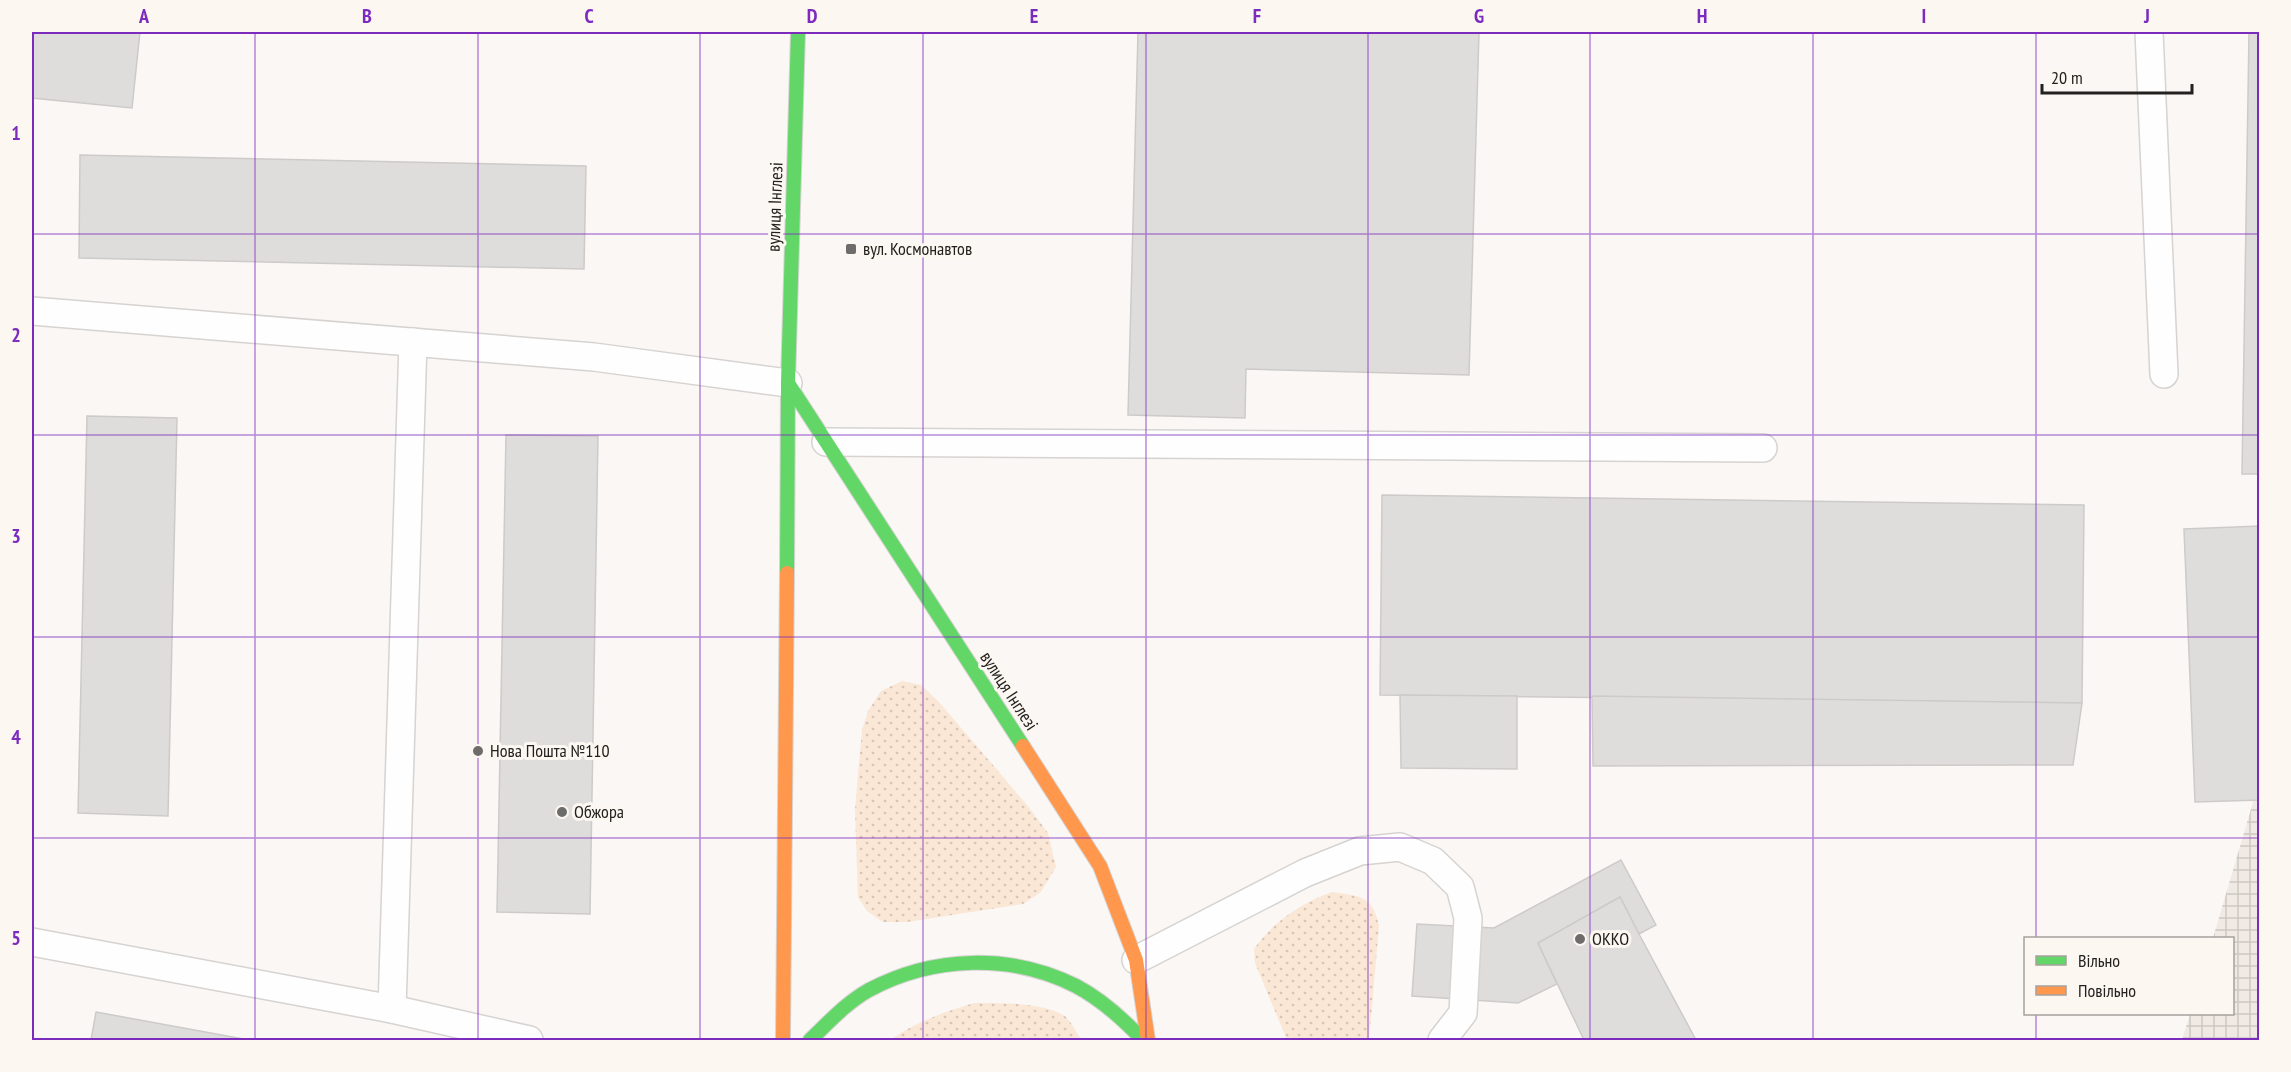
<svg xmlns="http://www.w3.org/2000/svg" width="2291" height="1072" viewBox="0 0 2291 1072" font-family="'PT Sans Narrow',sans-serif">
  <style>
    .industrial { fill: url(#industrial-grid) }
    .green { fill: url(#green-dots) }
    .building { fill: #dfdddb; stroke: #cdcbc9; stroke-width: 1.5 }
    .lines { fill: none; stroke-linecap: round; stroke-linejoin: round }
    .lane-casing { stroke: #d6d3d1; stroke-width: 30 }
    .fast-casing { stroke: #d6d3d1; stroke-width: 16 }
    .slow-casing { stroke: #d6d3d1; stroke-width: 16 }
    .lane { stroke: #fefefe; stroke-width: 27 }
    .fast { stroke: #63d668; stroke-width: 14 }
    .slow { stroke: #ff974d; stroke-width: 14 }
    .grid { fill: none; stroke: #7b2cbf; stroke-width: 1.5; stroke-opacity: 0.55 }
    .poi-dot { fill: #6e6c6a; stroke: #fdf7f2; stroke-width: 2 }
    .labels { text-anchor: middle; stroke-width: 6; stroke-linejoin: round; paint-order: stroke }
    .street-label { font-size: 18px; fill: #23211f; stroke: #fdf7f2 }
    .poi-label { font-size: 18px; fill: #23211f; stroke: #fdf7f2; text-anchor: start }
    .neatline { fill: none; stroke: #7b2cbf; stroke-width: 2 }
    .grid-label { font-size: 20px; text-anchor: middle; font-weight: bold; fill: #7b2cbf }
  </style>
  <defs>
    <pattern id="industrial-grid" width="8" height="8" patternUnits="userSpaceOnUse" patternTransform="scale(1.5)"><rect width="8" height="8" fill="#f1eae4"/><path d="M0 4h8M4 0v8" fill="none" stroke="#cec8c3"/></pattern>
    <pattern id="green-dots" width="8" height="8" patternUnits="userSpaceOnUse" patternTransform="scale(1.5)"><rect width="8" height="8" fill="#fbe7d6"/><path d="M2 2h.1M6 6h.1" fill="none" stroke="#d7c6b7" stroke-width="1.8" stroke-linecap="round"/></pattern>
  </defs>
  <rect width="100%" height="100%" fill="#faf7f5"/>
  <!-- industrial -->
  <polygon class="industrial" points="2259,782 2259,1040 2182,1040 2190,1014 2232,1014 2232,938 2213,938"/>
  <!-- green -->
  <g class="green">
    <polygon points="902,681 921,685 939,702 1027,805 1048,833 1056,867 1041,892 1023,904 907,922 883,922 867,911 858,897 855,810 862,730 868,711 881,691"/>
    <path d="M 1332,892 C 1359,896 1373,895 1379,926 L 1369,1040 L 1287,1040 L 1255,963 L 1254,949 C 1273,922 1301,903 1332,892 Z"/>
    <path d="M 974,1003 C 998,1003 1047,1002 1066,1017 C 1072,1023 1077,1034 1082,1040 L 890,1040 C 916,1022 944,1012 974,1003 Z"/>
  </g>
  <!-- building -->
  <g class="building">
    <polygon points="32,32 140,32 132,108 32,98"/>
    <polygon points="1138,32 1479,32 1469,375 1246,369 1245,418 1128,415"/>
    <polygon points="2249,32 2260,32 2260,474 2242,474"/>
    <polygon points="80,155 586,166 584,269 79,258"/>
    <polygon points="87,416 177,418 168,816 78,813"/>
    <polygon points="506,435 598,436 590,914 497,912"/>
    <polygon points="1382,495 2084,505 2082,703 1380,695"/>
    <polygon points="2260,526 2260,800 2195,802 2184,529"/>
    <polygon points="1400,695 1517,696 1517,769 1401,768"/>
    <polygon points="1592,696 2082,703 2073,765 1593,766"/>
    <polygon points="1621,860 1656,925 1639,934 1620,897 1538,943 1557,984 1518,1003 1412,996 1417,924 1494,928"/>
    <polygon points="1620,897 1639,934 1696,1040 1584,1040 1538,943"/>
    <polygon points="96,1012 249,1040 91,1040"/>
  </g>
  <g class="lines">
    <defs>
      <g id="lane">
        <polyline points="2149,32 2164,374"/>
        <polyline points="32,311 594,357 788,383"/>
        <polyline points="826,442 1763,448"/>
        <polyline points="32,942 392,1009 413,342"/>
        <polyline points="1136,960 1305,873 1360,851 1400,847 1433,861 1460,887 1468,918 1463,1013 1442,1040"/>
        <polyline points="392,1009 529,1040"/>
      </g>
      <g id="fast">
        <polyline points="788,383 1023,746"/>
        <polyline points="787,573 788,383 798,32"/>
        <path d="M 810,1040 C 829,1022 846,1003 869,990 C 933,956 1011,953 1076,986 C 1101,999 1123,1019 1143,1040"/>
      </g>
      <g id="slow">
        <polyline points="1023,746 1100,866 1136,960 1148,1040"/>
        <polyline points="783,1040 787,573"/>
      </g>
    </defs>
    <!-- lane casing -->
    <use href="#lane" class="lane-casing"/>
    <!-- fast casing -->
    <use href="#fast" class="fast-casing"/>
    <!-- slow casing -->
    <use href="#slow" class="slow-casing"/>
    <!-- lane -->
    <use href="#lane" class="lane"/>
    <!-- fast -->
    <use href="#fast" class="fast"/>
    <!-- slow -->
    <use href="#slow" class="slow"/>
  </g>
  <!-- grid -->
  <path class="grid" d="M 255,32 L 255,1040M 478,32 L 478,1040M 700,32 L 700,1040M 923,32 L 923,1040M 1146,32 L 1146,1040M 1368,32 L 1368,1040M 1590,32 L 1590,1040M 1813,32 L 1813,1040M 2036,32 L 2036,938M 32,234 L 2260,234M 32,435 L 2260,435M 32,637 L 2260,637M 32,838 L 2260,838M 2036,1014 L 2036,1040"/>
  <!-- markers -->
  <g class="poi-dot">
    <rect x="845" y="243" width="12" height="12" rx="3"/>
    <circle cx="478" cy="751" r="6"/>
    <circle cx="562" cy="812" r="6"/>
    <circle cx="1580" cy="939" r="6"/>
  </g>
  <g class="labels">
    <!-- street labels -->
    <g class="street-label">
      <text transform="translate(775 207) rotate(-88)" y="6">вулиця Інглезі</text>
      <text transform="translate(1009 691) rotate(57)" y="6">вулиця Інглезі</text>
    </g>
    <!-- poi labels -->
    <g class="poi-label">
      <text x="863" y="255">вул. Космонавтов</text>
      <text x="490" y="757">Нова Пошта №110</text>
      <text x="574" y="818">Обжора</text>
      <text x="1592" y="945">ОККО</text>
    </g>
  </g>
  <!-- border -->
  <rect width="2291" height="1072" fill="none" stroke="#fdf7f2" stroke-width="66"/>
  <!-- legend -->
  <rect x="2024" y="937" width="210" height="78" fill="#fdf7f2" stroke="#a6a19e" stroke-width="1.5"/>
  <rect x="2036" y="956" width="30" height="9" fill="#63d668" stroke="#a6a19e" stroke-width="1.5"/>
  <text x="2078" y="967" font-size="18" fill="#23211f">Вільно</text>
  <rect x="2036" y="986" width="30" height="9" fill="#ff974d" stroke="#a6a19e" stroke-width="1.5"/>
  <text x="2078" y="997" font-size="18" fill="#23211f">Повільно</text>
  <!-- scale -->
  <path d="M2042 84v9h150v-9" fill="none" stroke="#23211f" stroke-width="3"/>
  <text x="2051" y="84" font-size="18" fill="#23211f" stroke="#fdf7f2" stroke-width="4.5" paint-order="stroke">20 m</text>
  <rect x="33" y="33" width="2225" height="1006" class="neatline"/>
  <g class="grid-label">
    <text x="144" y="23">A</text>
    <text x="367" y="23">B</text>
    <text x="589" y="23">C</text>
    <text x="812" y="23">D</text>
    <text x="1034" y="23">E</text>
    <text x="1257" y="23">F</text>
    <text x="1479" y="23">G</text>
    <text x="1702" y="23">H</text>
    <text x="1924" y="23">I</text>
    <text x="2147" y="23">J</text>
    <text x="16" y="140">1</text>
    <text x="16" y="342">2</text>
    <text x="16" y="543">3</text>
    <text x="16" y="744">4</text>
    <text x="16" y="945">5</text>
  </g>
</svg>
